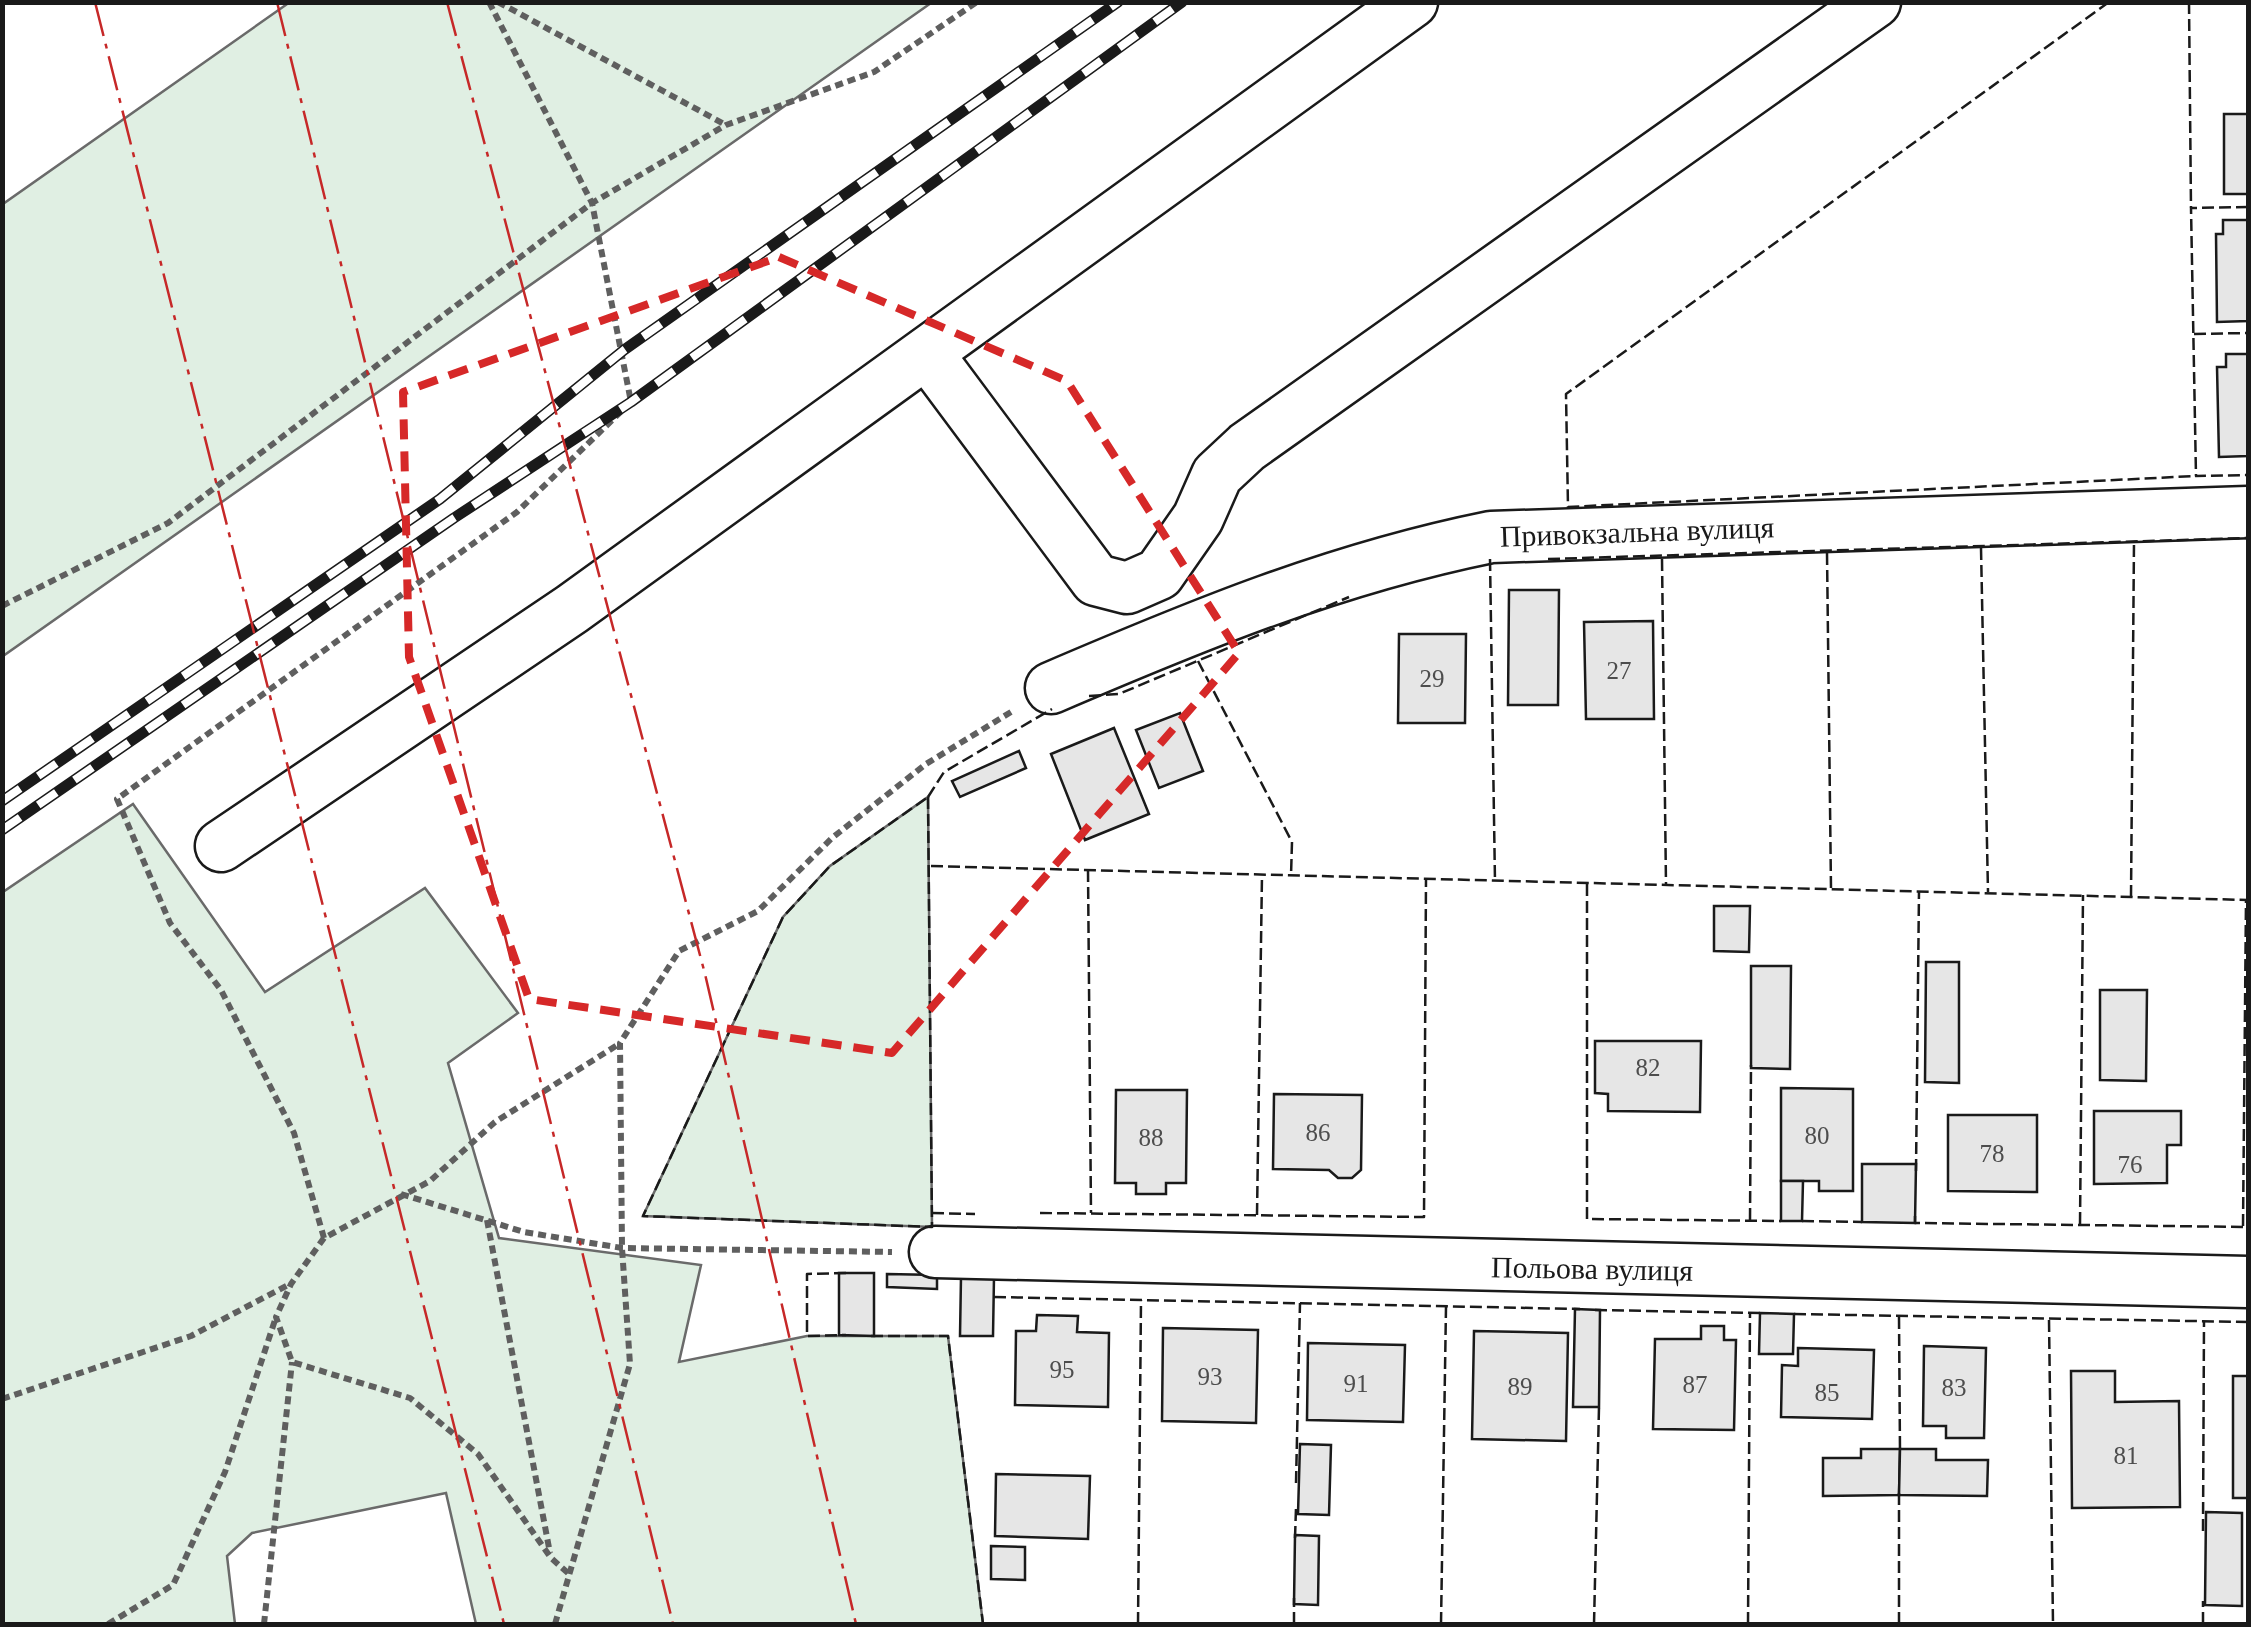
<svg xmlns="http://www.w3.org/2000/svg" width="2251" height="1627" viewBox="0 0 2251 1627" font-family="Georgia,serif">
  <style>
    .green { fill: #e0efe3; stroke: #6a6a6a; stroke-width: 2.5 }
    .building { fill: #e6e6e6; stroke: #1a1a1a; stroke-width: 2.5 }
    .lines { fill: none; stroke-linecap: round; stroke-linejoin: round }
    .minor-casing { stroke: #1a1a1a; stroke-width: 55 }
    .path { stroke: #5f5f5f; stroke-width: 6; stroke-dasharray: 8 5; stroke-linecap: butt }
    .minor { stroke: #fff; stroke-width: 50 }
    .rail-casing { stroke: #1a1a1a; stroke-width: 11 }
    .rail { stroke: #fff; stroke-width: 8; stroke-dasharray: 22; stroke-linecap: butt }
    .fence { stroke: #1a1a1a; stroke-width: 2.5; stroke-dasharray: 12 5; stroke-linecap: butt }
    .power { stroke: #c62828; stroke-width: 2.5; stroke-dasharray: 35 8 5 8; stroke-linecap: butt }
    .marked { fill: none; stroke: #d62828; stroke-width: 8; stroke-dasharray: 20 12; stroke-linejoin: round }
    .labels { text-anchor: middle; stroke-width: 8; stroke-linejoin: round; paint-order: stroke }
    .number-label { font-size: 25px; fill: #4d4d4d }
    .street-label { font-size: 30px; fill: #1a1a1a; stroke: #fff }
  </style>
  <rect width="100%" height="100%" fill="#fff"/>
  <!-- green -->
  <g class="green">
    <polygon points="290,2 931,3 3,656 3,204"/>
    <polygon points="928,797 932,1227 643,1216 783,917 830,866"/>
    <polygon points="133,804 265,992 425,888 518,1013 448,1063 499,1238 701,1265 679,1362 807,1336 948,1336 983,1624 476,1624 446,1493 252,1533 227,1556 235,1624 3,1624 3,892"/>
  </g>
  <!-- building -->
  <g class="building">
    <rect x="2224" y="114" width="24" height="80"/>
    <polygon points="2223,220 2248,220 2248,321 2217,322 2216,234 2223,234"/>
    <polygon points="2226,354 2248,354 2248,456 2219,457 2217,367 2226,367"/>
    <polygon points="1509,590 1559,590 1558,705 1508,705"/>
    <polygon points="1653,621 1654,719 1586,719 1584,622"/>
    <polygon points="1399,634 1466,634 1465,723 1398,723"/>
    <polygon points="1180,713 1203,771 1159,788 1136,730"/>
    <polygon points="1114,728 1149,814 1085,840 1051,754"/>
    <polygon points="1019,751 1026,768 960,797 952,781"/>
    <polygon points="1714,906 1750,906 1749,952 1714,951"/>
    <polygon points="1926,962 1959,962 1959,1083 1925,1082"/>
    <polygon points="1751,966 1791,966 1790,1069 1751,1068"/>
    <polygon points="2100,990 2147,990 2146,1081 2100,1080"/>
    <polygon points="1595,1041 1701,1041 1700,1112 1608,1111 1608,1094 1595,1093"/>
    <polygon points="1781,1088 1853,1089 1853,1191 1819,1191 1819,1181 1781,1181"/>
    <polygon points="1116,1090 1187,1090 1186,1183 1166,1183 1166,1194 1136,1194 1136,1183 1115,1183"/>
    <polygon points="1274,1094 1362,1095 1361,1170 1352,1178 1338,1178 1329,1170 1273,1169"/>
    <polygon points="2094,1111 2181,1111 2181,1145 2167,1145 2167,1183 2094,1184"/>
    <polygon points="1948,1115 2037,1115 2037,1192 1948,1191"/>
    <polygon points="1862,1164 1916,1164 1915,1223 1862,1222"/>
    <polygon points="1781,1181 1803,1181 1802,1221 1781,1221"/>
    <polygon points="839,1273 874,1273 874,1336 839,1335"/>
    <polygon points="887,1274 937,1275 937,1289 887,1287"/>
    <polygon points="961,1277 994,1277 993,1336 960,1336"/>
    <polygon points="1575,1309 1600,1310 1599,1407 1573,1407"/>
    <polygon points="1760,1313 1794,1314 1793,1354 1759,1354"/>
    <polygon points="1037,1315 1078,1316 1077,1332 1109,1333 1108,1407 1015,1405 1016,1331 1036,1331"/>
    <polygon points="1701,1326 1724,1326 1724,1340 1736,1340 1734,1430 1653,1429 1655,1339 1701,1339"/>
    <polygon points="1163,1328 1258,1330 1256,1423 1162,1421"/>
    <polygon points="1474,1331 1568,1333 1566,1441 1472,1439"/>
    <polygon points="1308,1343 1405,1345 1403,1422 1307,1420"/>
    <polygon points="1924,1346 1986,1348 1984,1438 1946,1438 1946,1426 1923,1426"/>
    <polygon points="1798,1348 1874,1350 1872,1419 1781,1417 1782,1365 1798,1366"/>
    <polygon points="2071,1371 2115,1371 2115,1402 2179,1401 2180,1507 2072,1508"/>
    <rect x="2233" y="1376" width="15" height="122"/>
    <polygon points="1300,1444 1331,1445 1329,1515 1298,1514"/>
    <polygon points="1861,1449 1900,1449 1899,1495 1823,1496 1823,1458 1861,1458"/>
    <polygon points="1900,1449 1936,1449 1936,1460 1988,1460 1987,1496 1899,1495"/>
    <polygon points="996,1474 1090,1476 1088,1539 995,1536"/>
    <polygon points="2206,1512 2242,1513 2242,1606 2205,1605"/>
    <polygon points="1295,1535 1319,1536 1318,1605 1294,1604"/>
    <polygon points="991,1546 1025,1547 1025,1580 991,1579"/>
  </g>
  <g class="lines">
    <defs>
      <g id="minor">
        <polyline points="927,353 1096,580 1127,588 1159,574 1198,518 1217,475 1247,447 1875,2"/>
        <path d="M 1051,688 C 1198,625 1333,569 1491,537 L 2248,512"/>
        <polyline points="221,846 572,609 1412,2"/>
        <polyline points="935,1252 2248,1282"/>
      </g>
    </defs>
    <!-- minor casing -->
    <use href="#minor" class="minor-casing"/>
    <!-- path -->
    <g class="path">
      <polyline points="235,2 239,2"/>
      <polyline points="498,2 726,125"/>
      <polyline points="2,606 168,523 592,203 726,125 874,72 977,2"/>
      <polyline points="401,1194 524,1232 622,1248 892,1252"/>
      <polyline points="487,1220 550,1553"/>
      <polyline points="324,1238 294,1133 221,990 170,923 117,799 517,512 631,402 592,203 489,2"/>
      <polyline points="2,1399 191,1336 288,1285"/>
      <polyline points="568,1573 551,1558 478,1454 410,1398 292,1362 276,1317 291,1284 324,1238 430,1181 495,1122 619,1044"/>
      <polyline points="108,1624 173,1585 225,1472 276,1317"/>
      <polyline points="264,1624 292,1362"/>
      <polyline points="555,1624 630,1364 622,1248 620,1043 679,951 758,911 832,838 926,764 1011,712"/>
    </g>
    <!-- minor -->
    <use href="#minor" class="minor"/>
    <defs>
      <g id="rail">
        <polyline points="2,801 440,499 624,350 1118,2"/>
        <polyline points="2,830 454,518 631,402 1182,2"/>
      </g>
    </defs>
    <!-- rail casing -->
    <use href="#rail" class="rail-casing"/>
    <!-- rail -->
    <use href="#rail" class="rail"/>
    <!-- fence -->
    <g class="fence">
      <polyline points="2109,2 1566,394 1568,507 2196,476"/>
      <polyline points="2189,2 2191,208"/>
      <polyline points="2248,207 2191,208 2196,476 2248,475"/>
      <polyline points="2194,334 2248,333"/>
      <polyline points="1981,548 1988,892"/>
      <polyline points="1827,553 1831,889"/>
      <polyline points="1490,559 1495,882"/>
      <polyline points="1548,559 2248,538"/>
      <polyline points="1662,559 1666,885"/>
      <polyline points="1198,661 1292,842 1291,876"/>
      <polyline points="1089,696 1119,694 1349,597"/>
      <polyline points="928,797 944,772 1052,709"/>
      <polygon points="928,797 932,1227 643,1216 783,917 830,866"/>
      <polyline points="931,866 2248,900"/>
      <polyline points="1088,870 1091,1213"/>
      <polyline points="1587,884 1587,1219 1781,1221"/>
      <polyline points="2131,897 2134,542"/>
      <polyline points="1916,1171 1919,891"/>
      <polyline points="932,1213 975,1214"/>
      <polyline points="1040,1213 1424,1217 1426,879"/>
      <polyline points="1257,1215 1262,875"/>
      <polyline points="1915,1216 1915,1223 2248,1227"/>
      <polyline points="1750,1220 1751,1065"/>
      <polyline points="1802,1221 1862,1222"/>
      <polyline points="2080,1224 2083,895"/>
      <polyline points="2243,1226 2246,900"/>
      <polyline points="846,1273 807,1274 807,1336 846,1335"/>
      <polyline points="994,1297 1580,1309"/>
      <polyline points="1595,1310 1760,1313"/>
      <polyline points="1794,1314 2248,1322"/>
      <polyline points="1899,1317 1900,1452"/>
      <polyline points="2049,1320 2053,1624"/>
      <polyline points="871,1336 948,1336 983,1624"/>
      <polyline points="1296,1483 1300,1303"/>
      <polyline points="2203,1531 2204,1321"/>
      <polyline points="1295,1538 1296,1508"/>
      <polyline points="1138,1624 1141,1300"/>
      <polyline points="1294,1624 1294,1598"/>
      <polyline points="1441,1624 1446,1307"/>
      <polyline points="1594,1624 1599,1407"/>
      <polyline points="1748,1624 1750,1313"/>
      <polyline points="1899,1624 1899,1492"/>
      <polyline points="2203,1624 2203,1601"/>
    </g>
    <!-- power -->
    <g class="power">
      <polyline points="95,2 504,1624"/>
      <polyline points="277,2 673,1624"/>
      <polyline points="447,2 705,974 856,1624"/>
    </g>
  </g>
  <!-- marked area -->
  <path class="marked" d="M 779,257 L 1067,381 L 1239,653 L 892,1053 L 529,999 L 409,657 L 403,392 Z"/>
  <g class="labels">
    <!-- number labels -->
    <g class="number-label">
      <text x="1619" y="679">27</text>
      <text x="1432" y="687">29</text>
      <text x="1648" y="1076">82</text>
      <text x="1318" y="1141">86</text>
      <text x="1817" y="1144">80</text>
      <text x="1151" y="1146">88</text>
      <text x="1992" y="1162">78</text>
      <text x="2130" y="1173">76</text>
      <text x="1062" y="1378">95</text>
      <text x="1210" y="1385">93</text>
      <text x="1356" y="1392">91</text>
      <text x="1695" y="1393">87</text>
      <text x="1520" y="1395">89</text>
      <text x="1954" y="1396">83</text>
      <text x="1827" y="1401">85</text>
      <text x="2126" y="1464">81</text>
    </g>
    <!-- street labels -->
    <g class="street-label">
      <text transform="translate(1637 532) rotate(-2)" y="10">Привокзальна вулиця</text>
      <text transform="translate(1592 1269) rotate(1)" y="10">Польова вулиця</text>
    </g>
  </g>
  <!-- border -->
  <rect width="2251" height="1627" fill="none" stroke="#1a1a1a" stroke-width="10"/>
</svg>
